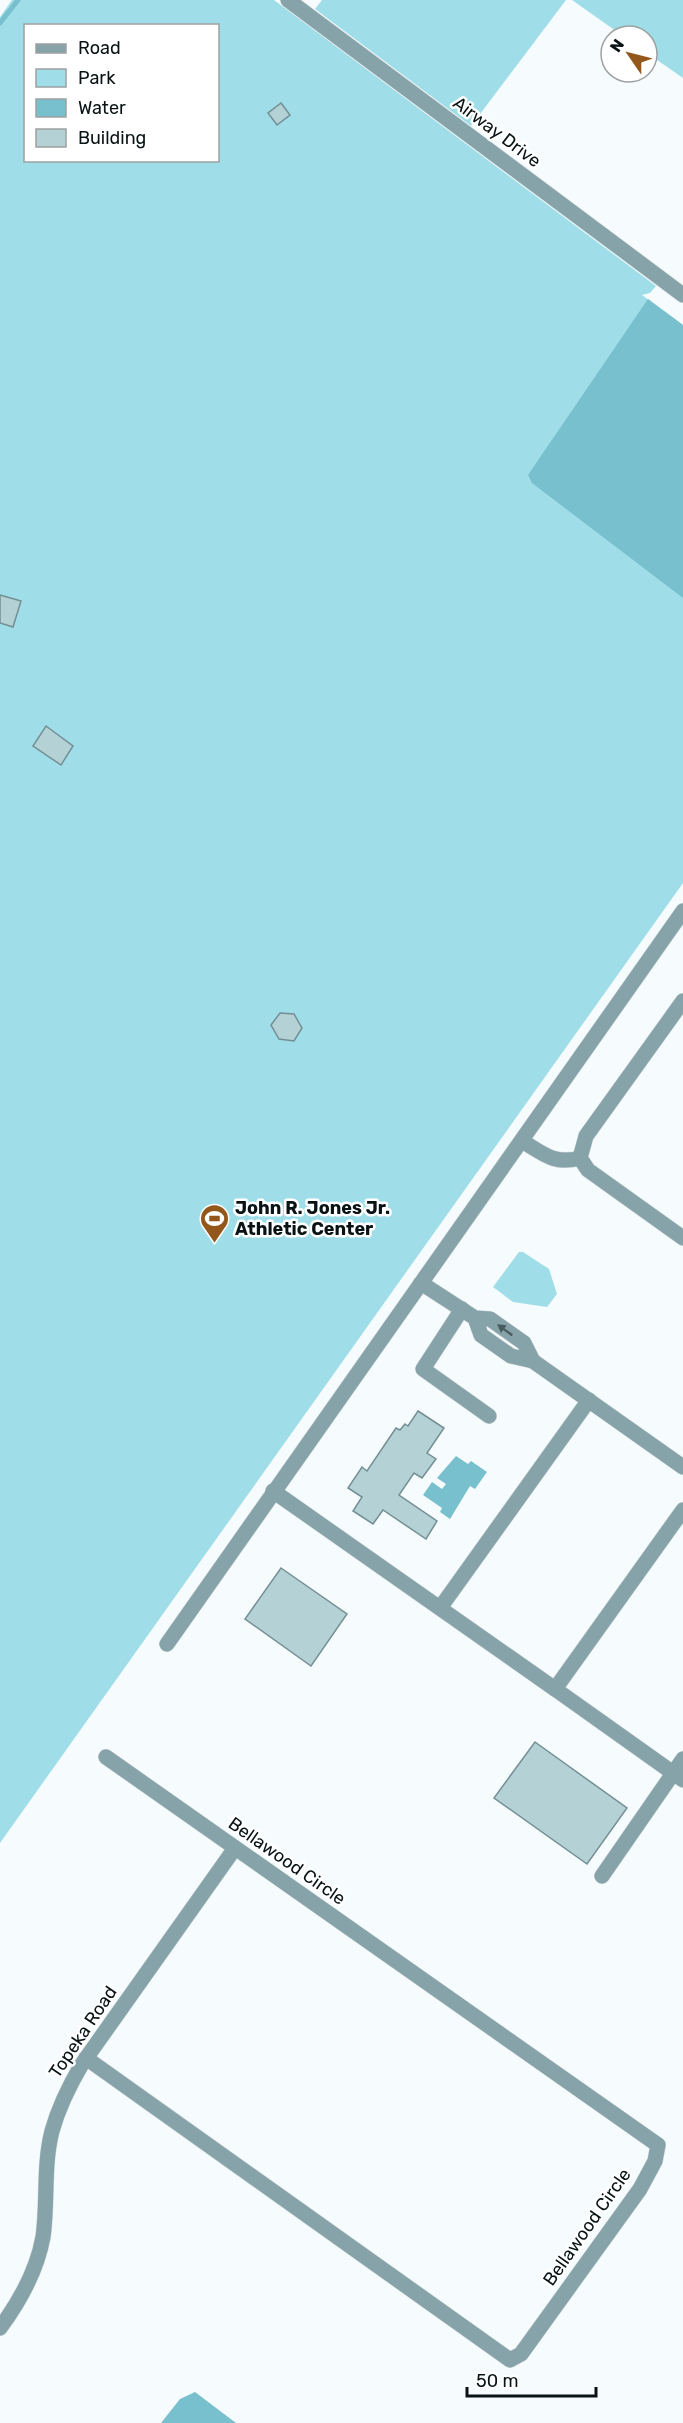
<svg xmlns="http://www.w3.org/2000/svg" width="683" height="2423" viewBox="0 0 683 2423" font-family="Rubik,sans-serif">
  <style>
    .green { fill: #9fdee9; fill-rule: evenodd }
    .water { fill: #78c0cd }
    .lines { fill: none; stroke-linecap: round; stroke-linejoin: round }
    .stream { stroke: #78c0cd; stroke-width: 5 }
    .building { fill: #b4d1d6; stroke: #748f94; stroke-width: 1.5 }
    .minor-casing { stroke: #d0d7d8; stroke-width: 16 }
    .minor { stroke: #86a3a9; stroke-width: 15 }
    .oneway { fill: #485b5f }
    .labels { text-anchor: middle; stroke-width: 5; stroke-linejoin: round; paint-order: stroke }
    .street-label { font-size: 18px; fill: #091315; stroke: #fff }
    .poi-label { font-size: 18px; font-weight: bold; fill: #091315; stroke: #fff; text-anchor: start }
  </style>
  <rect width="100%" height="100%" fill="#f6fcfd"/>
  <!-- green -->
  <g class="green">
    <path d="M 12,0 L 274,0 L 656,286 L 650,293 L 642,295 L 683,325 L 683,883 L 0,1843 L 0,17 ZM 26,26 L 218,26 L 218,160 L 26,160 Z"/>
    <polygon points="322,0 566,0 471,126 315,9"/>
    <polygon points="572,0 683,0 683,78 647,53 647,36 623,36"/>
    <polygon points="519,1252 523,1252 549,1269 557,1294 547,1307 513,1302 493,1287"/>
  </g>
  <!-- water -->
  <g class="water">
    <polygon points="648,299 683,325 683,598 532,483 528,475"/>
    <polygon points="456,1456 468,1464 471,1461 487,1472 475,1489 470,1486 450,1519 440,1512 442,1508 423,1495 432,1482 442,1489 446,1484 437,1478"/>
    <polygon points="195,2392 236,2423 161,2423 180,2399"/>
  </g>
  <g class="lines">
    <!-- stream -->
    <polyline class="stream" points="0,23 18,0"/>
  </g>
  <!-- building -->
  <g class="building">
    <polygon points="281,103 290,115 277,125 268,113"/>
    <polygon points="0,595 21,601 13,627 0,623"/>
    <polygon points="46,726 73,746 61,765 33,746"/>
    <polygon points="280,1013 294,1014 302,1028 294,1041 279,1039 271,1025"/>
    <polygon points="418,1411 444,1428 427,1453 436,1459 422,1478 414,1473 399,1495 437,1521 426,1539 383,1510 373,1524 353,1511 362,1497 348,1488 362,1467 367,1471 396,1428 400,1430 405,1424 408,1426"/>
    <polygon points="281,1568 347,1614 311,1666 245,1619"/>
    <polygon points="535,1742 627,1808 587,1864 494,1798"/>
  </g>
  <g class="lines">
    <defs>
      <g id="minor">
        <polyline points="288,0 683,295"/>
        <polyline points="683,1001 586,1136 580,1158 588,1170 683,1238"/>
        <path d="M 522,1141 C 544,1154 554,1165 580,1158"/>
        <polyline points="421,1283 475,1318 490,1319 524,1343 533,1361 511,1356 481,1335 475,1318"/>
        <polyline points="462,1309 423,1369 489,1416"/>
        <polyline points="533,1361 683,1467"/>
        <polyline points="273,1491 555,1689"/>
        <polyline points="683,1510 555,1689 683,1780"/>
        <polyline points="440,1608 589,1400"/>
        <polyline points="167,1644 683,911"/>
        <polyline points="602,1876 683,1759"/>
        <polyline points="86,2058 510,2360 521,2354 640,2189 655,2161 658,2145 106,1757"/>
        <path d="M 0,2328 C 20,2301 37,2270 43,2237 C 48,2202 43,2166 52,2131 C 59,2106 69,2086 82,2064 L 235,1848"/>
      </g>
    </defs>
    <!-- minor casing -->
    <use href="#minor" class="minor-casing"/>
    <!-- minor -->
    <use href="#minor" class="minor"/>
  </g>
  <!-- one-way arrows -->
  <defs><path id="oneway-solid" d="M-6-.8H1V-3.2L6.5 0L1 3.2V.8H-6Z" transform="scale(1.5)"/></defs>
  <use class="oneway" href="#oneway-solid" transform="translate(505 1330) rotate(-144)"/>
  <!-- icons -->
  <defs>
    <symbol id="stadium-pin" viewBox="-11 -11 22 30"><path d="M0 17L-7.5 6A9.5 9.5 0 1 1 7.5 6Z" fill="#94571b" stroke="#fff"/><path d="M0-5a6.5 5 0 1 0 0 10a6.5 5 0 1 0 0-10ZM-3.5-1.8h7v3.6h-7Z" fill="#fff"/></symbol>
  </defs>
  <g fill-rule="evenodd">
    <use href="#stadium-pin" x="198" y="1202" width="33" height="45"/>
  </g>
  <g class="labels">
    <!-- street labels -->
    <g class="street-label">
      <text transform="translate(497 132) rotate(37)" y="6">Airway Drive</text>
      <text transform="translate(287 1861) rotate(35)" y="6">Bellawood Circle</text>
      <text transform="translate(83 2032) rotate(-56)" y="6">Topeka Road</text>
      <text transform="translate(587 2227) rotate(-55)" y="6">Bellawood Circle</text>
    </g>
    <!-- poi labels -->
    <g class="poi-label">
      <text x="235" y="1214">John R. Jones Jr.<tspan x="235" dy="21">Athletic Center</tspan></text>
    </g>
  </g>
  <!-- legend -->
  <rect x="24" y="24" width="195" height="138" fill="#ffffff" stroke="#9da1a1" stroke-width="1.5"/>
  <rect x="36" y="44" width="30" height="9" fill="#86a3a9" stroke="#9da1a1" stroke-width="1.5"/>
  <text x="78" y="54" font-size="18" fill="#091315">Road</text>
  <rect x="36" y="69" width="30" height="18" fill="#9fdee9" stroke="#9da1a1" stroke-width="1.5"/>
  <text x="78" y="84" font-size="18" fill="#091315">Park</text>
  <rect x="36" y="99" width="30" height="18" fill="#78c0cd" stroke="#9da1a1" stroke-width="1.5"/>
  <text x="78" y="114" font-size="18" fill="#091315">Water</text>
  <rect x="36" y="129" width="30" height="18" fill="#b4d1d6" stroke="#9da1a1" stroke-width="1.5"/>
  <text x="78" y="144" font-size="18" fill="#091315">Building</text>
  <!-- north arrow -->
  <g transform="translate(629 54) rotate(305)"><circle r="28" fill="#ffffff" stroke="#9da1a1" stroke-width="1.5"/>
  <path d="M0-4.5L10 22L0 15L-10 22Z" fill="#94571b"/>
  <text y="-9" font-size="16" font-weight="bold" text-anchor="middle" fill="#091315">N</text>
  </g>
  <!-- scale -->
  <path d="M467 2387v9h129v-9" fill="none" stroke="#091315" stroke-width="3"/>
  <text x="476" y="2387" font-size="18" fill="#091315" stroke="#ffffff" stroke-width="4.5" paint-order="stroke">50 m</text>
</svg>
